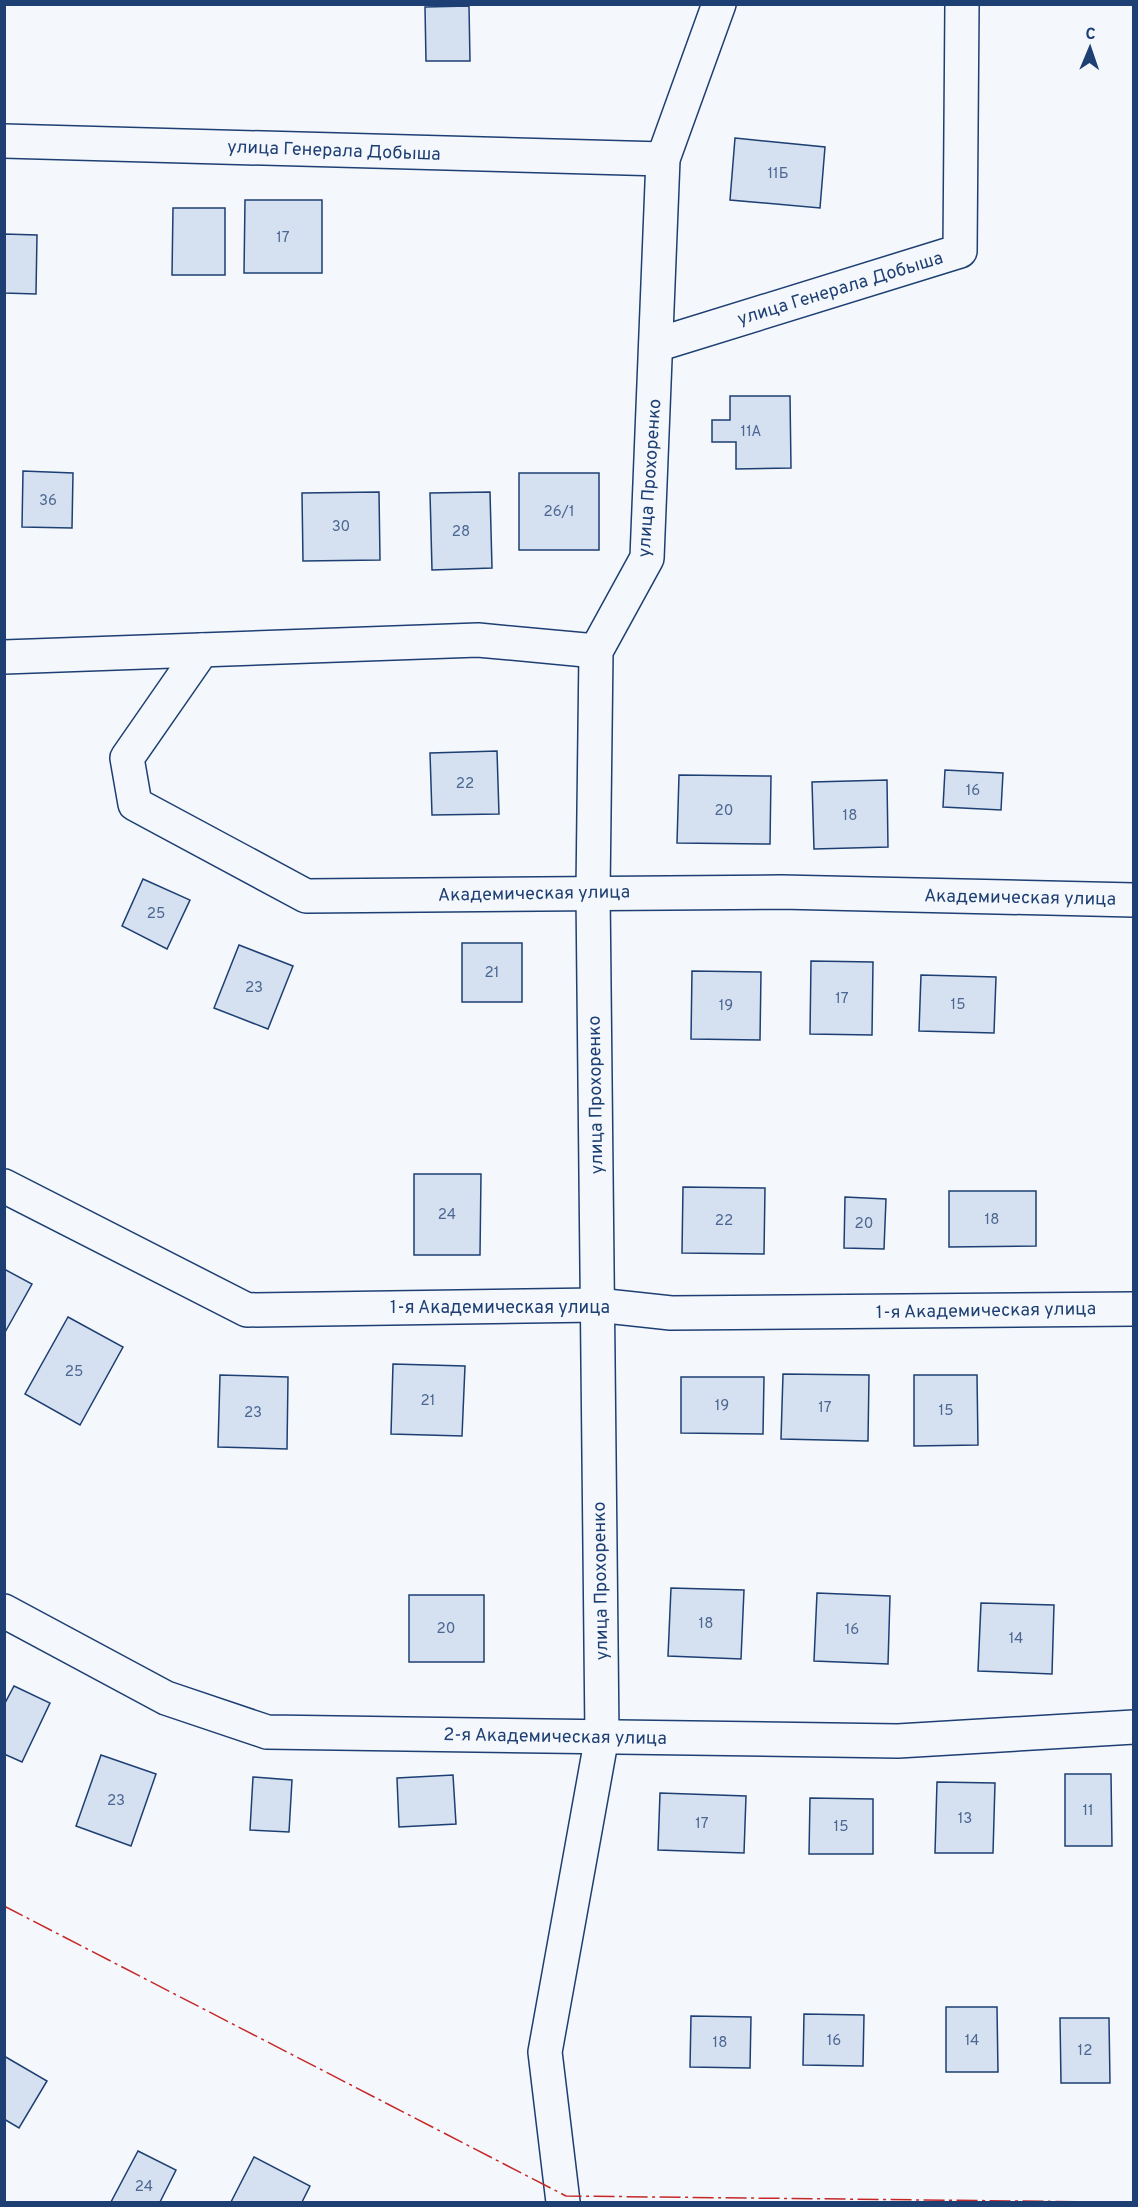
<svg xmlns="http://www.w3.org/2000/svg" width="1138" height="2207" viewBox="0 0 1138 2207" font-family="Overpass,sans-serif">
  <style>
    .building { fill: #d5e0f0; stroke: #1d3f73; stroke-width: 1.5 }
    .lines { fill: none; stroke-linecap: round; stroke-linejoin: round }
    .minor-casing { stroke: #1d3f73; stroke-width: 36 }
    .minor { stroke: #f4f7fb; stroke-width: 33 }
    .power { stroke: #c62828; stroke-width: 1.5; stroke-dasharray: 21 4.5 3 4.5; stroke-linecap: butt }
    .labels { text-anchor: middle; stroke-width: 4.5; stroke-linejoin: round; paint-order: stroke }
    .number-label { font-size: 15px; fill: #4b6792 }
    .street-label { font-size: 18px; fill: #1d3f73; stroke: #f4f7fb }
  </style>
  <rect width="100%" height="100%" fill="#f4f7fb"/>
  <!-- building -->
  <g class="building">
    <polygon points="469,6 470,61 426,61 425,7"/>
    <polygon points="735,138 825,147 820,208 730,200"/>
    <polygon points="245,200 322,200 322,273 244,273"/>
    <polygon points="173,208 225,208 225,275 172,275"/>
    <polygon points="4,234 37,235 36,294 4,293"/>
    <polygon points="730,396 790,396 791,468 736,469 736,442 712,442 712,420 730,420"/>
    <polygon points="23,471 73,473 72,528 22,527"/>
    <rect x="519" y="473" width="80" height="77"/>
    <polygon points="379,492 380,560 303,561 302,493"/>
    <polygon points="490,492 492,568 432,570 430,493"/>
    <polygon points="497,751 499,814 432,815 430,753"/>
    <polygon points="945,770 1003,773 1001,810 943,807"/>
    <polygon points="679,775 771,776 770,844 677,843"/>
    <polygon points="887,780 888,847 814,849 812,782"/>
    <polygon points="143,879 190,900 167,949 122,926"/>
    <rect x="462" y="943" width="60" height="59"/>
    <polygon points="239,945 293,966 268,1029 214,1008"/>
    <polygon points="811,961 873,962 872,1035 810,1034"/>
    <polygon points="692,971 761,972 760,1040 691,1039"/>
    <polygon points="921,975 996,977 994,1033 919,1031"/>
    <polygon points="414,1174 481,1174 480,1255 414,1255"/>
    <polygon points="683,1187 765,1188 764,1254 682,1253"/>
    <polygon points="949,1191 1036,1191 1036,1246 949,1247"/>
    <polygon points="845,1197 886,1199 884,1249 844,1248"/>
    <polygon points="4,1269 32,1284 4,1334"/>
    <polygon points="68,1317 123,1347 80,1425 25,1394"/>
    <polygon points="393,1364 465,1366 462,1436 391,1434"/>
    <polygon points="783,1374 869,1375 868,1441 781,1439"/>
    <polygon points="220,1375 288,1377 287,1449 218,1447"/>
    <polygon points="914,1375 977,1375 978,1445 914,1446"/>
    <polygon points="681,1377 764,1377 763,1434 681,1433"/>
    <polygon points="671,1588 744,1590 741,1659 668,1656"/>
    <polygon points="817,1593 890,1596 888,1664 814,1661"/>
    <rect x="409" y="1595" width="75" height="67"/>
    <polygon points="981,1603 1054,1605 1052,1674 978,1671"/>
    <polygon points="14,1686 50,1703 22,1762 4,1754 4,1705"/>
    <polygon points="101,1755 156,1774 131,1846 76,1826"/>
    <polygon points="1065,1774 1111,1774 1112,1846 1065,1846"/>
    <polygon points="453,1775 456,1824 399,1827 397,1778"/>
    <polygon points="253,1777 292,1780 289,1832 250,1830"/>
    <polygon points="937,1782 995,1783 993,1853 935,1853"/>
    <polygon points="660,1793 746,1796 744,1853 658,1850"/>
    <polygon points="810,1798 873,1799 873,1854 809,1854"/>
    <polygon points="946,2007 997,2007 998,2072 946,2072"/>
    <polygon points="804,2014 864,2015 863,2066 803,2065"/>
    <polygon points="691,2016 751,2017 750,2068 690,2067"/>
    <polygon points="1060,2018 1109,2018 1110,2083 1061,2083"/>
    <polygon points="4,2056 47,2081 19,2128 4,2119"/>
    <polygon points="138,2151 176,2170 160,2202 111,2202"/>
    <polygon points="254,2157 310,2186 302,2202 231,2202"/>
  </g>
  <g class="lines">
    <defs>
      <g id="minor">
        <polyline points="4,141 663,159"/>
        <polyline points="656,345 960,251 962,4"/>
        <polyline points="202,650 127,758 135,804 306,896 781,892 1134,900"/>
        <polyline points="4,657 478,640 596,651"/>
        <polyline points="4,1186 247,1310 597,1305 671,1313 1134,1309"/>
        <polyline points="4,1611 166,1698 267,1732 898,1741 1134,1727"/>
        <polyline points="563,2202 545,2052 602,1736 593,892 596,651 647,558 663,159 719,4"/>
      </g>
    </defs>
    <!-- minor casing -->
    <use href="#minor" class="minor-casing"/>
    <!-- minor -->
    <use href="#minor" class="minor"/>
    <!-- power -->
    <polyline class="power" points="4,1906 566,2196 1106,2202"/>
  </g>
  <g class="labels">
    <!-- number labels -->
    <g class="number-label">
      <text x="778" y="178">11Б</text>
      <text x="283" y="242">17</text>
      <text x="751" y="436">11А</text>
      <text x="48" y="505">36</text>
      <text x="559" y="516">26/1</text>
      <text x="341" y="531">30</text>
      <text x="461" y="536">28</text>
      <text x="465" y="788">22</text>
      <text x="973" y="795">16</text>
      <text x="724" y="815">20</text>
      <text x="850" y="820">18</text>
      <text x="156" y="918">25</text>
      <text x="492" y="977">21</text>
      <text x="254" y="992">23</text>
      <text x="842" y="1003">17</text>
      <text x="958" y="1009">15</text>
      <text x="726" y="1010">19</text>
      <text x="447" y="1219">24</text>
      <text x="992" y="1224">18</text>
      <text x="724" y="1225">22</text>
      <text x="864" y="1228">20</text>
      <text x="74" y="1376">25</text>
      <text x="428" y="1405">21</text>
      <text x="722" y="1410">19</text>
      <text x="825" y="1412">17</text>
      <text x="946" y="1415">15</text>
      <text x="253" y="1417">23</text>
      <text x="706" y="1628">18</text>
      <text x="446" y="1633">20</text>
      <text x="852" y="1634">16</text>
      <text x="1016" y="1643">14</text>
      <text x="116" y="1805">23</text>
      <text x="1088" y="1815">11</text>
      <text x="965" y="1823">13</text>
      <text x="702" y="1828">17</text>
      <text x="841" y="1831">15</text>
      <text x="834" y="2045">16</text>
      <text x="972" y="2045">14</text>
      <text x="720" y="2047">18</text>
      <text x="1085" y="2055">12</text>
      <text x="144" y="2191">24</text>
    </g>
    <!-- street labels -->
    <g class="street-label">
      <text transform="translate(334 150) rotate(2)" y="6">улица Генерала Добыша</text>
      <text transform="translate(840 288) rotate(-17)" y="6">улица Генерала Добыша</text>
      <text transform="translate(649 478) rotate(-86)" y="6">улица Прохоренко</text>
      <text transform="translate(534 893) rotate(-1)" y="6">Академическая улица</text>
      <text transform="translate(1020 897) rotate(1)" y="6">Академическая улица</text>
      <text transform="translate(595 1095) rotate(-91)" y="6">улица Прохоренко</text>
      <text x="500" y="1313">1-я Академическая улица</text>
      <text transform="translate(986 1310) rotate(-1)" y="6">1-я Академическая улица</text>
      <text transform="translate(600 1581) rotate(-91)" y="6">улица Прохоренко</text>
      <text transform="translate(555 1736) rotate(1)" y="6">2-я Академическая улица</text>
    </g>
  </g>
  <!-- border -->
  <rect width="1138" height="2207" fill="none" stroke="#1d3f73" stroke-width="12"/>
  <!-- north arrow -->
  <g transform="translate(1090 48) rotate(2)" stroke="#f4f7fb" stroke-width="4.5" paint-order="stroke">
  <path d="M0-4.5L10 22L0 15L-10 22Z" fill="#1d3f73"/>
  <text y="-9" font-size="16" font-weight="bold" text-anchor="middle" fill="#1d3f73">С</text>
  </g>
</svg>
